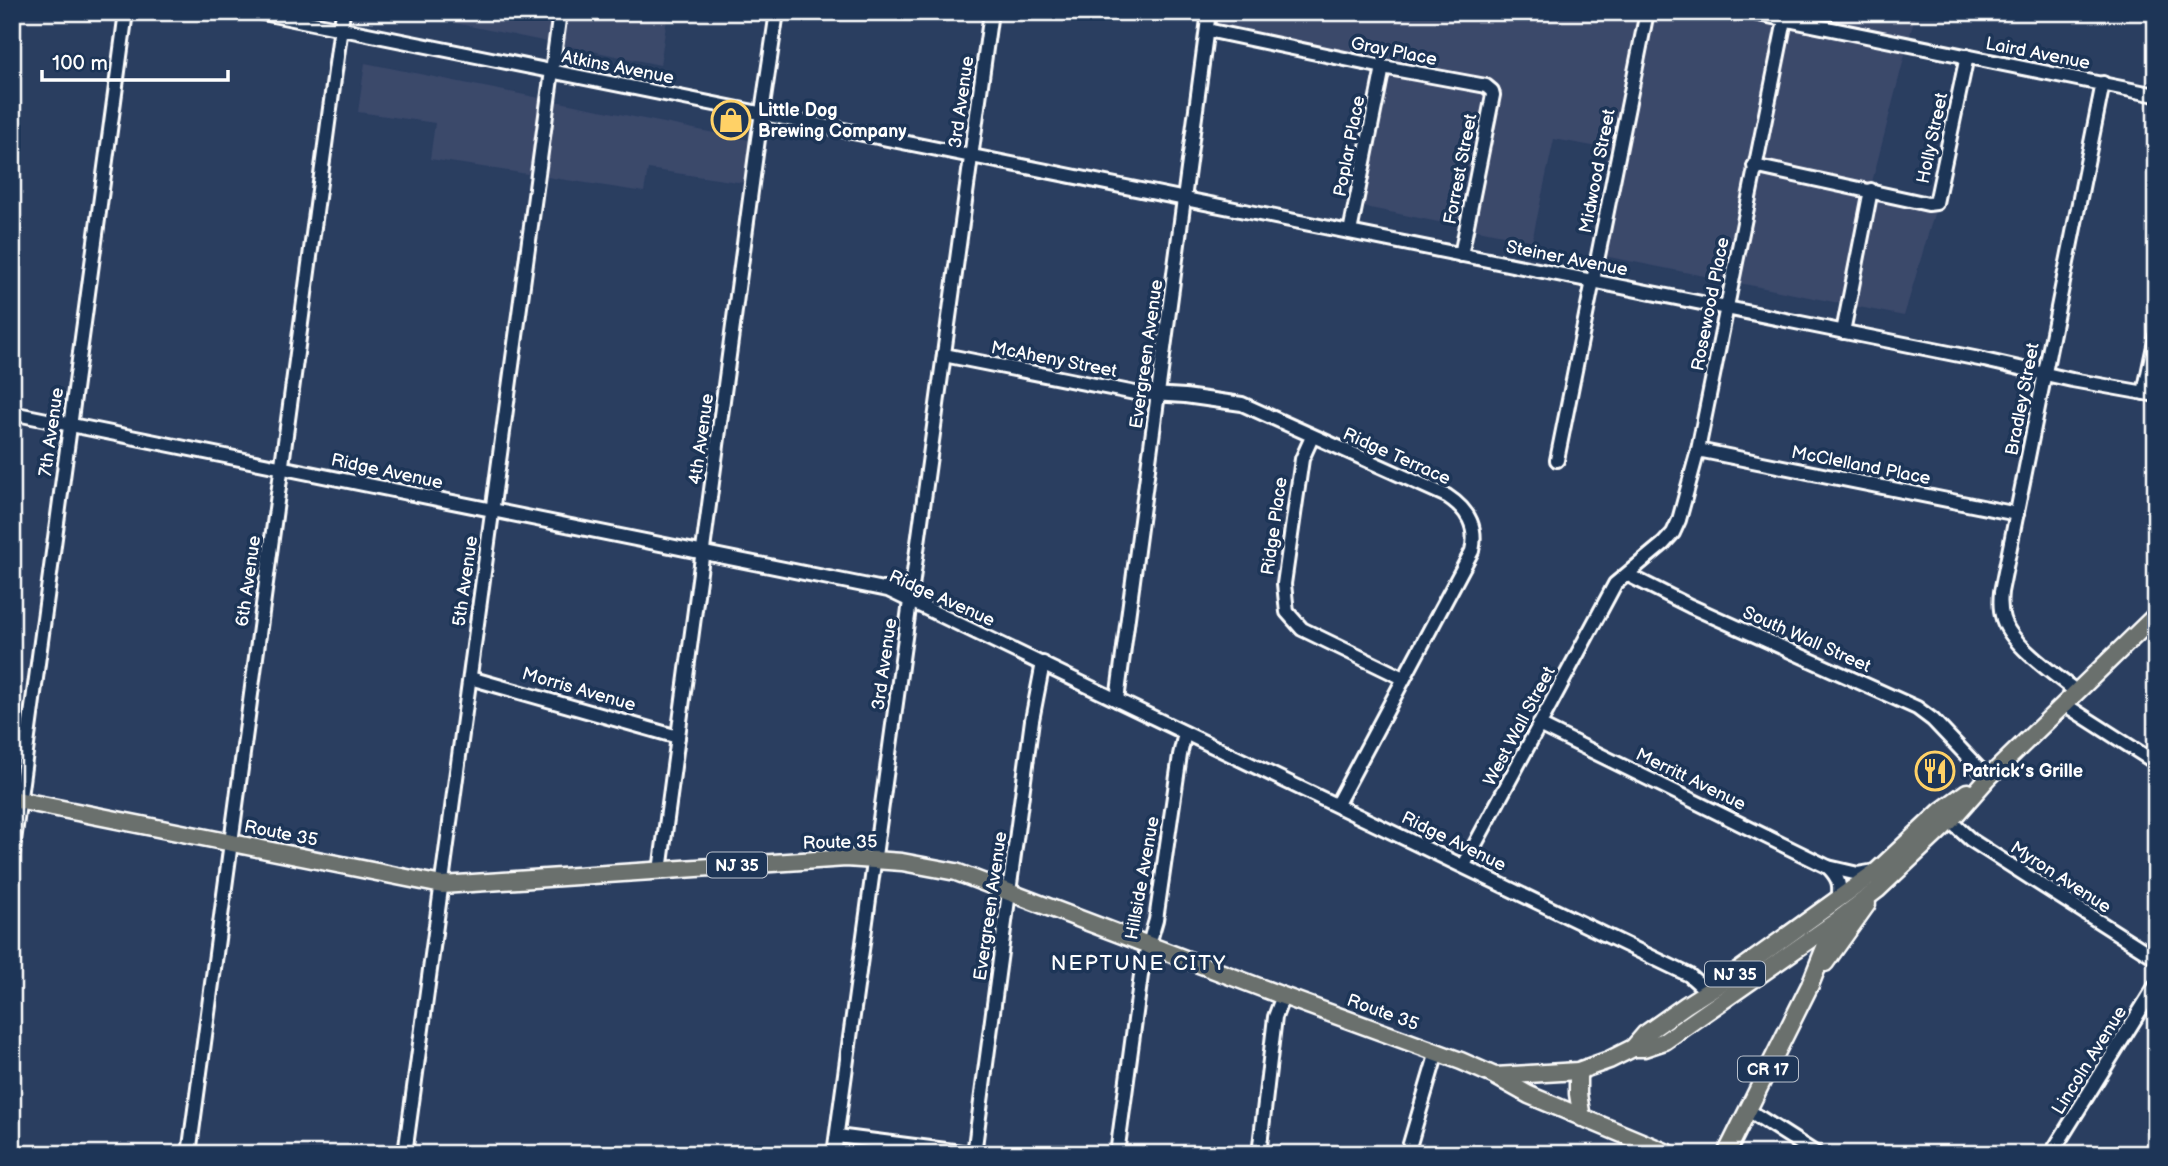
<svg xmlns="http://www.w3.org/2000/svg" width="2168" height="1166" viewBox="0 0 2168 1166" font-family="'Balsamiq Sans',sans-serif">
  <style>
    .built { fill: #3a486b }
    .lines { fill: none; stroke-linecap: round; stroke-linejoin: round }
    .minor-casing { stroke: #fff; stroke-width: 18 }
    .major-casing { stroke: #fff; stroke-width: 21 }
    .minor { stroke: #1d3557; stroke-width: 12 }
    .major { stroke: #6b706d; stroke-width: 16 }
    .labels { text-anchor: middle; stroke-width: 7; stroke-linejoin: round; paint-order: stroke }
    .shield { fill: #1d3557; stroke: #bbc2cd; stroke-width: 2 }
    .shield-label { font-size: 16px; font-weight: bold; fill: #fff }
    .street-label { font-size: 18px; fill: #fff; stroke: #1d3557 }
    .poi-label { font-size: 18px; font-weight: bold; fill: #fff; stroke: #1d3557; text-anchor: start }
    .quarter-label { font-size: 21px; letter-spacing: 2px; fill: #fff; stroke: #1d3557 }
  </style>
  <rect width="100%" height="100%" fill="#2a3e60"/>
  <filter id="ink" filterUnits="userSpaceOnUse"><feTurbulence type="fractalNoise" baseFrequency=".0143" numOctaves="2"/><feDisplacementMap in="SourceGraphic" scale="14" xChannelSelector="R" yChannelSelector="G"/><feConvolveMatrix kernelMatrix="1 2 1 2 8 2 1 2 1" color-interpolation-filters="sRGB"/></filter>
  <g filter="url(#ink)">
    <!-- built -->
    <g class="built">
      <polygon points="401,12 668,12 660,65"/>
      <polygon points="1215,12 1916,12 1870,190 1937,204 1904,316 1599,255 1620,151 1554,139 1532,241 1355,205 1388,60 1215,23"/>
      <polygon points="365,63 764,143 758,185 648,169 644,192 430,159 435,123 358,112"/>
    </g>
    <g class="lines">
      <defs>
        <g id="minor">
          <polyline points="258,12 1984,360 2072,380 2156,395"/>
          <polyline points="1749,12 2156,95"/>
          <polyline points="1207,30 1383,67 1486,86 1492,91 1493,95 1461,255"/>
          <polyline points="1754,166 1928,204 1936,203 1967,56"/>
          <polyline points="1350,232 1383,67"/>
          <polyline points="1843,332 1871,190"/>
          <path d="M 944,355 L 1135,393 L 1185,396 L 1242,404 L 1447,496 C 1467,509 1478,526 1472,551 L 1337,804"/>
          <polyline points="2144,393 2156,336"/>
          <polyline points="12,413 888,590 1689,975 1708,992"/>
          <polyline points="1312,437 1302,459 1284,584 1287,612 1302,629 1403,678"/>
          <polyline points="1698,450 2017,514"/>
          <polyline points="1557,460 1647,12"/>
          <polyline points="1628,575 1690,606 1917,708 1933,720 1988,778"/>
          <polyline points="470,678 678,737"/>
          <path d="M 2077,692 C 2055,675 2012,646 2003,619 C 2000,610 2000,601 2001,592 L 2103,83"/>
          <polyline points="1117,700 1209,12"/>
          <polyline points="2064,704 2156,763"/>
          <polyline points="1539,725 1828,867 1858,874 1875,871"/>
          <polyline points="1950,821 1971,840 2156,958"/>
          <polyline points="12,856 126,12"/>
          <polyline points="1464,865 1615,584 1663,544 1673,533 1679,520 1698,450 1785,20"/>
          <path d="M 1828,867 C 1839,878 1841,885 1838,900"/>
          <polyline points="660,871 758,139 777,12"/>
          <polyline points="1748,1110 1817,1154"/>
          <polyline points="837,1136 977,1154"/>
          <polyline points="189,1154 343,12"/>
          <polyline points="405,1154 560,12"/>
          <polyline points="834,1154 991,12"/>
          <polyline points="974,1154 1032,720 1043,663"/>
          <polyline points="1117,1154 1142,968 1156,920 1180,755 1185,733"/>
          <polyline points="1259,1154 1275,1017 1283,996"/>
          <polyline points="1407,1154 1437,1052"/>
          <polyline points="2051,1154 2156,985"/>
        </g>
        <g id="major">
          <polyline points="12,799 442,885 846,858 902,862 956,872 1283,996 1461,1061 1495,1076 1529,1095 1670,1154"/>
          <polyline points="1825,963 1867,904"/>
          <polyline points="1633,1048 1644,1048 1665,1041 1835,922 1877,890 1950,821 1988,778 2156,615"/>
          <polyline points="1578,1071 1578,1094 1582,1118"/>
          <polyline points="1495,1076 1578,1071 1609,1060 1633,1048 1645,1034 1686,1005 1727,979 1877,871 1941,811 1967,792"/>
          <polyline points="1726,1154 1810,985 1834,925"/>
        </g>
      </defs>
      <!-- minor casing -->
      <use href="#minor" class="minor-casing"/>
      <!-- major casing -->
      <use href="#major" class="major-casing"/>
      <!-- minor -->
      <use href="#minor" class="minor"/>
      <!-- major -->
      <use href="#major" class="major"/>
    </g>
  </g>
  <!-- icons -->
  <defs>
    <symbol id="shop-ring" viewBox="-11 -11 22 22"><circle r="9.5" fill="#1d3557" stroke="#ffd166" stroke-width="1.5"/><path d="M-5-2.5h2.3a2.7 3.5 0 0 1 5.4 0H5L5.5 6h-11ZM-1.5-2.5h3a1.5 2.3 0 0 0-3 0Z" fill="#ffd166"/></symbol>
    <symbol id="restaurant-ring" viewBox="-11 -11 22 22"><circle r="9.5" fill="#1d3557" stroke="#ffd166" stroke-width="1.5"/><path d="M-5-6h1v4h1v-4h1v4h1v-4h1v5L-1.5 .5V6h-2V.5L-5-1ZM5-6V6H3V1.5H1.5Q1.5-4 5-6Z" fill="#ffd166"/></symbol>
  </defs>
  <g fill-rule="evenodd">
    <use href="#shop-ring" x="709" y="98" width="44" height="44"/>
    <use href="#restaurant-ring" x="1913" y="749" width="44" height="44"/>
  </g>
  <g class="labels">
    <!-- shield labels -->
    <g class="shield">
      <rect x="707" y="852.5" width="60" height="25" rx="5"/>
      <rect x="1705" y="961.5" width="60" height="25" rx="5"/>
      <rect x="1738" y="1056.5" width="60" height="25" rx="5"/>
    </g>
    <g class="shield-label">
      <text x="737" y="871">NJ 35</text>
      <text x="1735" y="980">NJ 35</text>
      <text x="1768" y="1075">CR 17</text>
    </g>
    <!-- street labels -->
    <g class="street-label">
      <text transform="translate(1394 51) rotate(11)" y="6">Gray Place</text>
      <text transform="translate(2038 53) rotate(11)" y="6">Laird Avenue</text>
      <text transform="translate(618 67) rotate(11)" y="6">Atkins Avenue</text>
      <text transform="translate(961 102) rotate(-82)" y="6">3rd Avenue</text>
      <text transform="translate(1932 138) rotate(-78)" y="6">Holly Street</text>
      <text transform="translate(1349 146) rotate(-79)" y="6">Poplar Place</text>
      <text transform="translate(1460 169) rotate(-79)" y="6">Forrest Street</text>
      <text transform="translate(1597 171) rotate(-79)" y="6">Midwood Street</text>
      <text transform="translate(1567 258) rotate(11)" y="6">Steiner Avenue</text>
      <text transform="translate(1710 304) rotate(-79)" y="6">Rosewood Place</text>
      <text transform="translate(1146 354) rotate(-82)" y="6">Evergreen Avenue</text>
      <text transform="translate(1054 359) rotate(11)" y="6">McAheny Street</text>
      <text transform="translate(2022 399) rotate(-79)" y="6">Bradley Street</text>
      <text transform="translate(51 432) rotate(-82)" y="6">7th Avenue</text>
      <text transform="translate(701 439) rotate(-82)" y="6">4th Avenue</text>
      <text transform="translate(1397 456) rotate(24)" y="6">Ridge Terrace</text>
      <text transform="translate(1861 465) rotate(11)" y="6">McClelland Place</text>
      <text transform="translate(387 471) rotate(12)" y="6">Ridge Avenue</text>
      <text transform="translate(1274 526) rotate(-82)" y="6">Ridge Place</text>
      <text transform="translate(248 581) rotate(-82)" y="6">6th Avenue</text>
      <text transform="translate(465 581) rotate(-82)" y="6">5th Avenue</text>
      <text transform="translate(942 598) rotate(24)" y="6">Ridge Avenue</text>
      <text transform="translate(1807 639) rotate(24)" y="6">South Wall Street</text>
      <text transform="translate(884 664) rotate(-82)" y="6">3rd Avenue</text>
      <text transform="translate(579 689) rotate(16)" y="6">Morris Avenue</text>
      <text transform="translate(1519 726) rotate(-62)" y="6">West Wall Street</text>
      <text transform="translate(1691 779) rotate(26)" y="6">Merritt Avenue</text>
      <text transform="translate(281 833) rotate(11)" y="6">Route 35</text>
      <text transform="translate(1454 841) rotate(26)" y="6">Ridge Avenue</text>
      <text transform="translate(840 842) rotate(-1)" y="6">Route 35</text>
      <text transform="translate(2061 877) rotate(33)" y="6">Myron Avenue</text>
      <text transform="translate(1142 878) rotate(-80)" y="6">Hillside Avenue</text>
      <text transform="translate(990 906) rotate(-82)" y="6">Evergreen Avenue</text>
      <text transform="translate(1383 1012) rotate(20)" y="6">Route 35</text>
      <text transform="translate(2089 1060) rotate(-58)" y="6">Lincoln Avenue</text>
    </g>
    <!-- poi labels -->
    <g class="poi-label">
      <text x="758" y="116">Little Dog<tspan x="758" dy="21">Brewing Company</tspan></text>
      <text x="1962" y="777">Patrick’s Grille</text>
    </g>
    <!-- quarter labels -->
    <g class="quarter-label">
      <text x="1139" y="970">NEPTUNE CITY</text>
    </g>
  </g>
  <!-- margin -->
  <rect width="2168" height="1166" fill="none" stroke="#1d3557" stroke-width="42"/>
  <rect x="21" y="21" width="2126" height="1124" fill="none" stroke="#fff" stroke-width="2.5" filter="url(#ink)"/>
  <!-- scale -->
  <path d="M42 70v10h186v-10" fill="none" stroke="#ffffff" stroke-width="3.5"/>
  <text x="52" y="70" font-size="21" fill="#ffffff" stroke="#1d3557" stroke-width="5" paint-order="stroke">100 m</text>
</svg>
